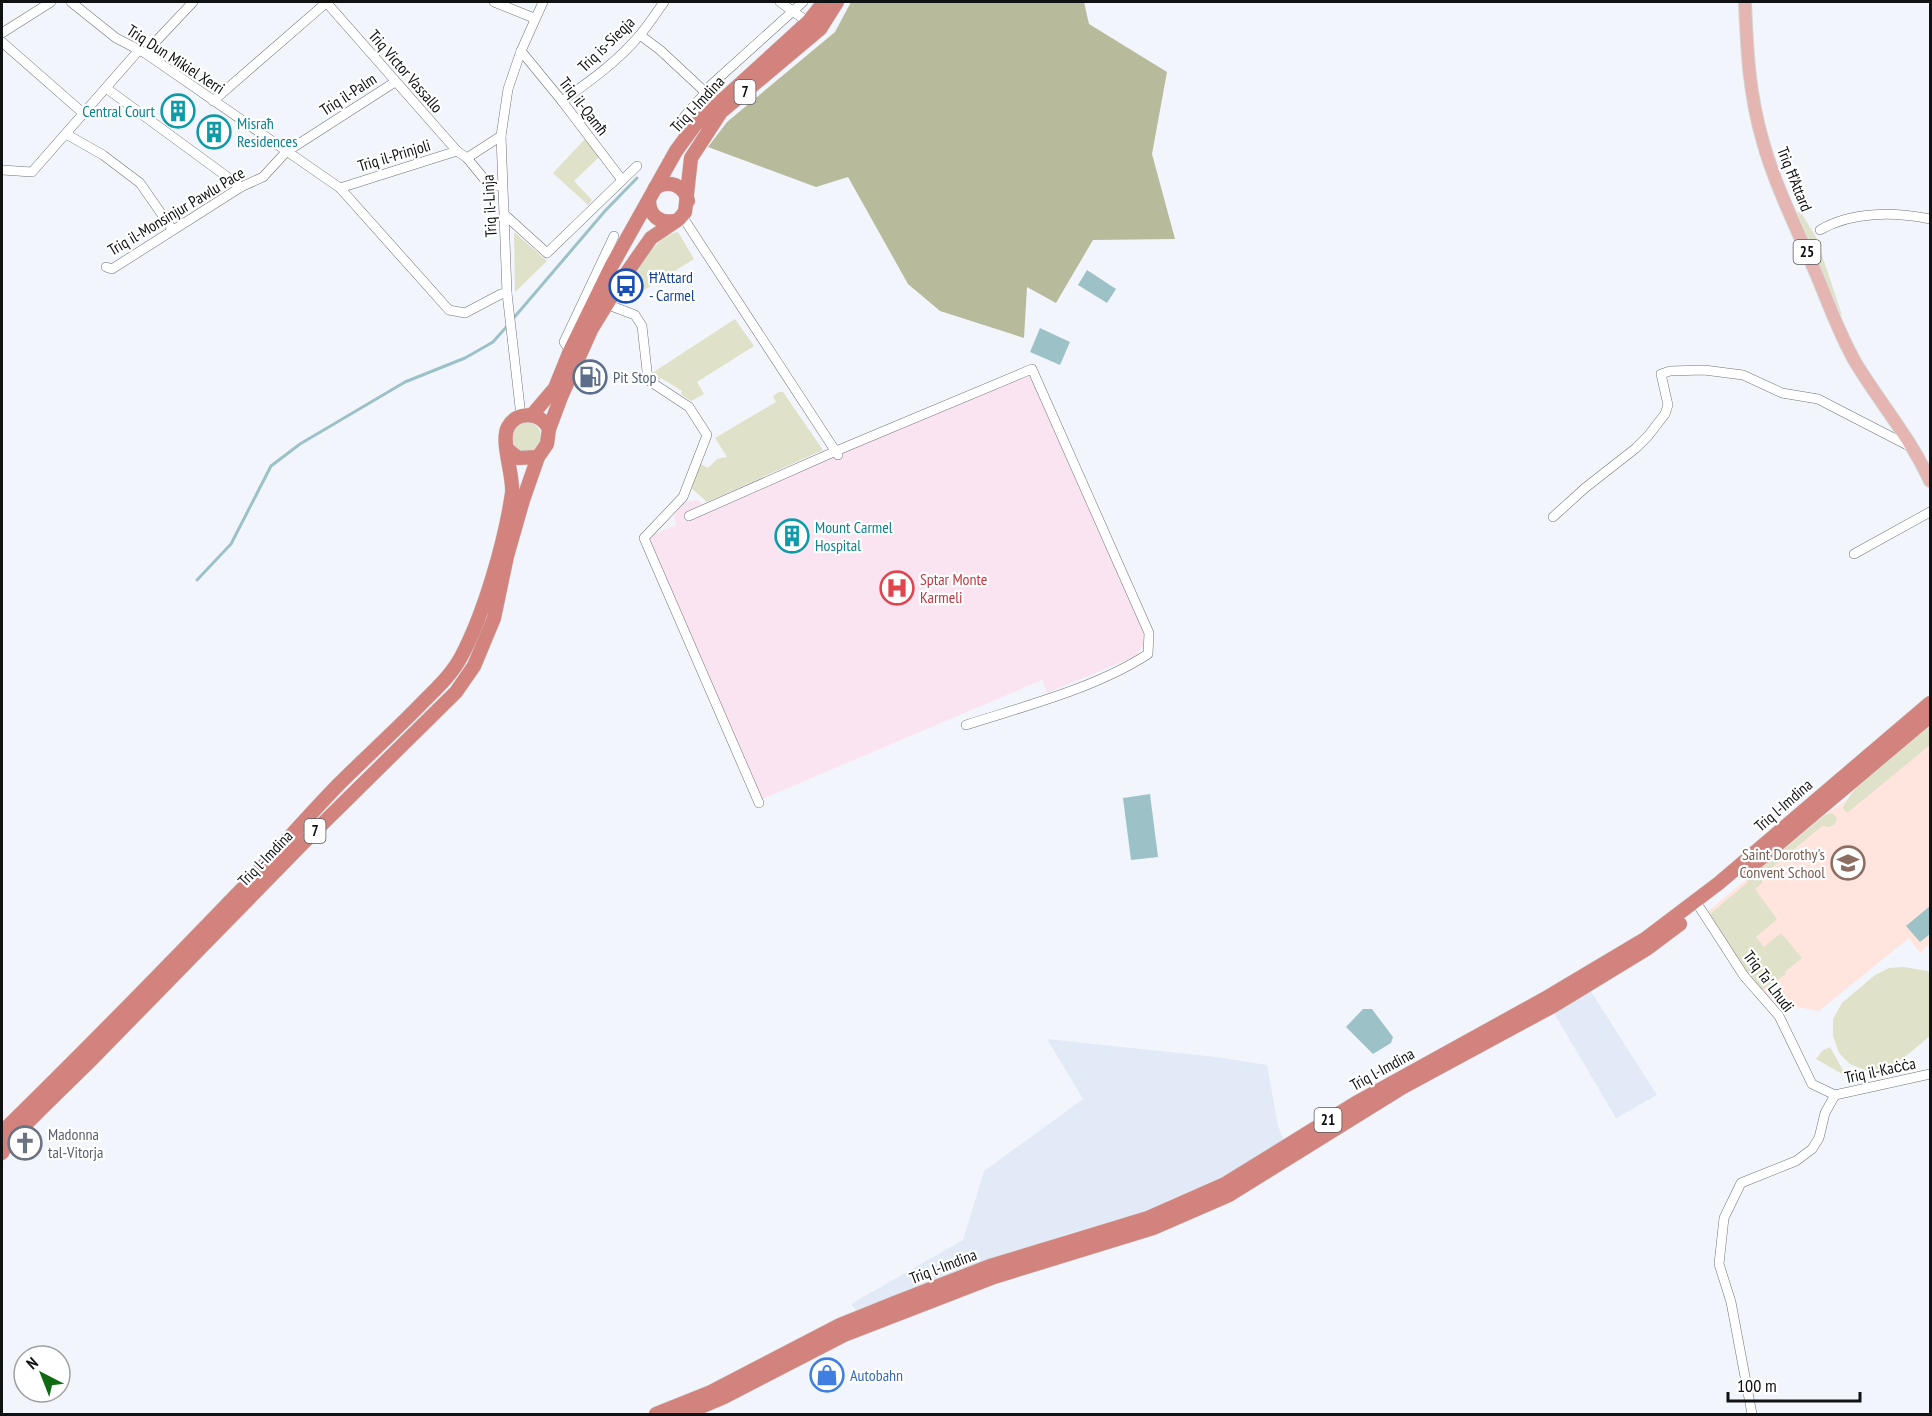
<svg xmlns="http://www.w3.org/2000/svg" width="1932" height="1416" viewBox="0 0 1932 1416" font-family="'PT Sans Narrow',sans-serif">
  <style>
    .built { fill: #e1eaf6 }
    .education { fill: #ffe5de }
    .medical { fill: #fbe4f1 }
    .green { fill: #dfe1c8 }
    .forest { fill: #b8ba9c }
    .water { fill: #9cc2c8 }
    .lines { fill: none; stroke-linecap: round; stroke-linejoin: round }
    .stream { stroke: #9cc2c8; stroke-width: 3 }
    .minor-casing { stroke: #707479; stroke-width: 10 }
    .major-casing { stroke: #d4d4d5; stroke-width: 14 }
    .highway-casing { stroke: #d4d4d5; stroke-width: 15 }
    .minor { stroke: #fff; stroke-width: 9 }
    .major { stroke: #e4b5b1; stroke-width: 12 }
    .highway { stroke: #d2837d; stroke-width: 14 }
    .labels { text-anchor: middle; stroke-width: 4.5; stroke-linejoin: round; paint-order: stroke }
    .shield { fill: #fff; stroke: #58585a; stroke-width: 1.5 }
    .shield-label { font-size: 15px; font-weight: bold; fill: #101113 }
    .street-label { font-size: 16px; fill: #101113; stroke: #fff }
    .culture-label { font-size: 16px; fill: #0d838f; stroke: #fff; text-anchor: start }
    .transit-label { font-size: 16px; fill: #164399; stroke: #fff; text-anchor: start }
    .service-label { font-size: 16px; fill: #4e5e75; stroke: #fff; text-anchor: start }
    .health-label { font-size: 16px; fill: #be3a42; stroke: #fff; text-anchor: start }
    .education-label { font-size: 16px; fill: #785e54; stroke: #fff; text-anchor: end }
    .worship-label { font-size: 16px; fill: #5b616d; stroke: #fff; text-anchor: start }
    .shop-label { font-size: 16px; fill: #366cbe; stroke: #fff; text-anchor: start }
  </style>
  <rect width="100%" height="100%" fill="#f2f6fc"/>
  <!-- built -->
  <g class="built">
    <polygon points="1590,990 1657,1095 1616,1118 1554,1013"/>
    <polygon points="1047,1039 1216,1057 1267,1065 1278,1126 1284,1141 1241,1168 1161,1207 1063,1235 856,1310 851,1304 963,1240 984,1171 1083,1099"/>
  </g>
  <!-- education -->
  <polygon class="education" points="1930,725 1930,944 1920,953 1909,938 1819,1011 1797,1007 1787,1013 1762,990 1734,952 1708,911 1825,815 1845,801 1862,782"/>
  <!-- medical -->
  <polygon class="medical" points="1029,372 1147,639 1136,656 1047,693 1042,680 760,800 648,537 676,525 674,517 680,505 689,501 699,500 706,512"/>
  <!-- green -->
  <g class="green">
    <polygon points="586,138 599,157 574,181 592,200 588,205 553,173"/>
    <polygon points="1800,211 1816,237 1842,315 1841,315 1797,212"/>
    <polygon points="514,232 547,261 515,292"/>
    <path d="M 678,232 L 694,259 L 620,305 L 619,299 L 633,278 L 631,277 C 642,263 658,235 678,232 Z"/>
    <polygon points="735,319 754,346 697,382 704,394 691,401 681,394 682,391 661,378 659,380 649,375"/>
    <polygon points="779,392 783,392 823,450 707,502 690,487 699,463 708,468 717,459 727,457 715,438 776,402 773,396"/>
    <circle cx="526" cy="437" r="15"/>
    <path d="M 1930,725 L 1930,745 L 1847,813 L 1843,808 C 1855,780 1906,746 1930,725 Z"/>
    <polygon points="1832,813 1837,818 1835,824 1829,827 1822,826 1762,876 1762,883 1755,889 1777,919 1756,937 1764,947 1781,933 1802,958 1785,972 1786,974 1762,990 1746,972 1710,914 1748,882 1747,880 1825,815"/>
    <polygon points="1904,967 1927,971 1930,974 1930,1036 1884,1074 1877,1070 1865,1070 1850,1064 1839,1053 1833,1036 1833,1019 1842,1003 1875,975 1889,968"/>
    <polygon points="1830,1047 1844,1072 1842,1074 1816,1059 1822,1051"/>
  </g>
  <!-- forest -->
  <polygon class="forest" points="851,2 1084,2 1089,24 1167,72 1152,154 1175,239 1093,240 1056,303 1027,287 1024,338 940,311 908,284 848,177 816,187 708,147 727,122 835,32"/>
  <!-- water -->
  <g class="water">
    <polygon points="1087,270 1116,289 1107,303 1078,285"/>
    <polygon points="1040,328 1070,342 1060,365 1030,352"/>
    <polygon points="1150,794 1158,857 1131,860 1123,798"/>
    <polygon points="1930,906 1930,934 1920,942 1906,926"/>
    <polygon points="1363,1009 1372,1009 1393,1037 1391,1043 1373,1054 1346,1027"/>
  </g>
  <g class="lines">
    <!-- stream -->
    <g class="stream">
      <polyline points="512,320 605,211 637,178"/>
      <polyline points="197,580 231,544 271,466 300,444 405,382 465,358 493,342 508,325"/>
    </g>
    <defs>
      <g id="minor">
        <polyline points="71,2 116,38 145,53 340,188 449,310 465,313 501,294 507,293"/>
        <polyline points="326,2 457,151 467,158 490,186 502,186"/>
        <polyline points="494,2 534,18"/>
        <polyline points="780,2 808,22"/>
        <polyline points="2,33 51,2"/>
        <polyline points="640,35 660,50 717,103"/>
        <polyline points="2,42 83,113"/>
        <polyline points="521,51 562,101 622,180"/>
        <polyline points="145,53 193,2"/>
        <polyline points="711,85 803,2"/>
        <polyline points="106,88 241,187"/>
        <polyline points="213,101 327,2"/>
        <path d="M 562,101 C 590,81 617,62 639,36 C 648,26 656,13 664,2"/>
        <polyline points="684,117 705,93"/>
        <polyline points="66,134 103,155 140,183 172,229"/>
        <polyline points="467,158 501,136"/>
        <polyline points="2,170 32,172 139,50"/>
        <polyline points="340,188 457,151"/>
        <polyline points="505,215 547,253 637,166"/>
        <polyline points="682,216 838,455"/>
        <path d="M 1820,230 C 1852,211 1895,212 1930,219"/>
        <polyline points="106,267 112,269 241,187 263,177 286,152 395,82"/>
        <polyline points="606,304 635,315 642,326 648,380 689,407 707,435 683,497 644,538 759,803"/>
        <polyline points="570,351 564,342 614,236"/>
        <polyline points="521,416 507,293 501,136 508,89 521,51 543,2"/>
        <path d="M 689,516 L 836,451 L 1032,369 L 1149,633 L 1148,654 C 1096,688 1025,706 966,725"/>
        <polyline points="1553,517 1585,488 1636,448 1648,436 1665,414 1668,405 1661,374 1670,371 1704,370 1743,375 1782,393 1818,399 1911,447"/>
        <polyline points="1854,554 1930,512"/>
        <polyline points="1700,908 1744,976 1779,1016 1812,1084 1835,1095"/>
        <polyline points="1835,1095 1930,1074"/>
        <polyline points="1752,1414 1731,1302 1719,1264 1724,1218 1741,1183 1796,1161 1812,1149 1819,1138 1825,1113 1835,1095"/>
      </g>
      <path id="major" d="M 1745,2 C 1747,51 1749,94 1763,142 C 1775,185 1796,227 1814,269 C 1828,301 1839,335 1857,365 C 1881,404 1911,439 1930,481"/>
      <g id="highway">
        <path d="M 655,188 C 669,179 684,185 688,201"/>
        <path d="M 649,200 C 649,215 659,224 675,221"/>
        <polyline points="532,415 555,388 570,351 611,267 676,151 695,125 808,22 824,2"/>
        <polyline points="507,449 518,458 538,457"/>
        <polyline points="1746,871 1930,716"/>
        <path d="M 2,1132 C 83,1053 162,972 241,890 C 274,855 305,819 338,785 C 366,757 396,730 424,701 C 437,688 452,674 461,657 C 484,614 505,542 512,493 C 514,476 500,441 508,427 C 517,410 541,412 549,429"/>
        <polyline points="2,1153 8,1142 42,1108 91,1060 307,839 456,692 474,666 494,618 507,556 523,500 538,457 547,444 549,429 561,397 592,328 623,278 651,238 679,219 685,212 691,158 721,112 820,29 837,2"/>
        <polyline points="656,1414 711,1392 840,1325 892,1304 990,1266 1148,1218 1225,1184 1356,1103 1546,998 1645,939 1719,883 1930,703"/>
        <polyline points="684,1414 724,1397 844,1335 994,1277 1153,1228 1229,1195 1403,1087 1553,1006 1648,948 1680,924"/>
      </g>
    </defs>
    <!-- minor casing -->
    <use href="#minor" class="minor-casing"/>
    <!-- major casing -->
    <use href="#major" class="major-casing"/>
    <!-- highway casing -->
    <use href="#highway" class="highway-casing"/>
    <!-- minor -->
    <use href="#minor" class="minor"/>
    <!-- major -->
    <use href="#major" class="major"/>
    <!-- highway -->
    <use href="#highway" class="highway"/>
  </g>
  <!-- icons -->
  <defs>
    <symbol id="building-ring" viewBox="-11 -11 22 22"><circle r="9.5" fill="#fff" stroke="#0f9aa8" stroke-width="1.5"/><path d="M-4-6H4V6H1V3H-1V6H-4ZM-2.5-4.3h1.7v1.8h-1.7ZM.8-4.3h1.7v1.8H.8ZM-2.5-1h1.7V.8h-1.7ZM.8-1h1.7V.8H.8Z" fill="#0f9aa8"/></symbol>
    <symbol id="bus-ring" viewBox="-11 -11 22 22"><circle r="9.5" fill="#fff" stroke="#1a4fb4" stroke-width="1.5"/><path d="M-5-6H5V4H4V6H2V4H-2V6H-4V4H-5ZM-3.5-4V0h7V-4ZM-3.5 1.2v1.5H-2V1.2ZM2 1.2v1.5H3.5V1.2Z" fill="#1a4fb4"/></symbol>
    <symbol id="fuel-ring" viewBox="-11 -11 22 22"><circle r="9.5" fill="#fff" stroke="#5c6f8a" stroke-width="1.5"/><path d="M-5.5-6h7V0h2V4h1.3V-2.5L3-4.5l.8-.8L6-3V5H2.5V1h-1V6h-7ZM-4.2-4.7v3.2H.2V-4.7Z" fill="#5c6f8a"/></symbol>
    <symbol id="hospital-ring" viewBox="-11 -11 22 22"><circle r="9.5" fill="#fff" stroke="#e0444e" stroke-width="1.5"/><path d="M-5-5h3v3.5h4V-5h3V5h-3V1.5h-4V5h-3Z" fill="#e0444e"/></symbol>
    <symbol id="school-ring" viewBox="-11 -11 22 22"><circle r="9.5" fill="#fff" stroke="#8d6e63" stroke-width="1.5"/><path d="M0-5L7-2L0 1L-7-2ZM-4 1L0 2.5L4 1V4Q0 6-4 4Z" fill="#8d6e63"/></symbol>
    <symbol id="church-ring" viewBox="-11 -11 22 22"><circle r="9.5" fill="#fff" stroke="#6b7280" stroke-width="1.5"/><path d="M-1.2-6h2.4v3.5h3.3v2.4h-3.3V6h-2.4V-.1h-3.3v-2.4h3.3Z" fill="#6b7280"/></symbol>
    <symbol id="shop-ring" viewBox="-11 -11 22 22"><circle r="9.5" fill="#fff" stroke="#3f7fe0" stroke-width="1.5"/><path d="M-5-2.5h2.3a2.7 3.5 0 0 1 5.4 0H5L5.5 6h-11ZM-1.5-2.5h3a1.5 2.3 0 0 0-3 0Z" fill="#3f7fe0"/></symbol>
  </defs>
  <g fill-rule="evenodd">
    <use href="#building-ring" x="159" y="92" width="38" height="38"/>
    <use href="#building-ring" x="195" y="113" width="38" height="38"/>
    <use href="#bus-ring" x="607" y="267" width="38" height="38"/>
    <use href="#fuel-ring" x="571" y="358" width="38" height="38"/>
    <use href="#building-ring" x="773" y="517" width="38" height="38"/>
    <use href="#hospital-ring" x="878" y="569" width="38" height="38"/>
    <use href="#school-ring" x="1829" y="844" width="38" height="38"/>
    <use href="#church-ring" x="6" y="1124" width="38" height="38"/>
    <use href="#shop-ring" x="808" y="1356" width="38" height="38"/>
  </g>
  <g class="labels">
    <!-- shield labels -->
    <g class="shield">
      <rect x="734.5" y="80" width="21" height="24" rx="4.5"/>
      <rect x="1793.5" y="240" width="27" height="24" rx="4.5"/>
      <rect x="304.5" y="819" width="21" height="24" rx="4.5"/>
      <rect x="1314.5" y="1108" width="27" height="24" rx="4.5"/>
    </g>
    <g class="shield-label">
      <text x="745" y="97">7</text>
      <text x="1807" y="257">25</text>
      <text x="315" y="836">7</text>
      <text x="1328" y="1125">21</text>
    </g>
    <!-- street labels -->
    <g class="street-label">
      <text transform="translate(606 44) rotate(-44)" y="6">Triq is-Sieqja</text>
      <text transform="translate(176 59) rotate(33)" y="6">Triq Dun Mikiel Xerri</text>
      <text transform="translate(406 71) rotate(49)" y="6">Triq Victor Vassallo</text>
      <text transform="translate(348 94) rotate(-33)" y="6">Triq il-Palm</text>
      <text transform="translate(697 104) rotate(-47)" y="6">Triq l-Imdina</text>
      <text transform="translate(584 106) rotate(52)" y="6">Triq il-Qamħ</text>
      <text transform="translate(394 155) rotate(-17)" y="6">Triq il-Prinjoli</text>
      <text transform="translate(1795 179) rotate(68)" y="6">Triq Ħ'Attard</text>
      <text transform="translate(489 206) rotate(-93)" y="6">Triq il-Linja</text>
      <text transform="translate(176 211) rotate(-31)" y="6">Triq il-Monsinjur Pawlu Pace</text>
      <text transform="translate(1783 805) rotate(-41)" y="6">Triq l-Imdina</text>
      <text transform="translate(265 858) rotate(-46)" y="6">Triq l-Imdina</text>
      <text transform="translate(1769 981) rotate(53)" y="6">Triq Ta' Lhudi</text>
      <text transform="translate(1382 1069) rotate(-29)" y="6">Triq l-Imdina</text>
      <text transform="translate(1880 1070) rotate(-12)" y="6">Triq il-Kaċċa</text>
      <text transform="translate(943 1266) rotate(-21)" y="6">Triq l-Imdina</text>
    </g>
    <!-- culture labels -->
    <g class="culture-label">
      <text x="155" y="117" text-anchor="end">Central Court</text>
      <text x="237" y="129">Misraħ<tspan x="237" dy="18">Residences</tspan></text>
      <text x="815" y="533">Mount Carmel<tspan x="815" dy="18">Hospital</tspan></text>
    </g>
    <!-- transit labels -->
    <g class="transit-label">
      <text x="649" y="283">Ħ'Attard<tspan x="649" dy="18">- Carmel</tspan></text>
    </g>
    <!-- service labels -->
    <g class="service-label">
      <text x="613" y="383">Pit Stop</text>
    </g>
    <!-- health labels -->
    <g class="health-label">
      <text x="920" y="585">Sptar Monte<tspan x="920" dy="18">Karmeli</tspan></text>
    </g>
    <!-- education labels -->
    <g class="education-label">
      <text x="1825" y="860">Saint Dorothy's<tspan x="1825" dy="18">Convent School</tspan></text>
    </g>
    <!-- worship labels -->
    <g class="worship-label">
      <text x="48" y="1140">Madonna<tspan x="48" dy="18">tal-Vitorja</tspan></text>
    </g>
    <!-- shop labels -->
    <g class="shop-label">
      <text x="850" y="1381">Autobahn</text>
    </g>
  </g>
  <!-- border -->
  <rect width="1932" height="1416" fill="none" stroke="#101113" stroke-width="6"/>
  <!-- north arrow -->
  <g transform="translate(42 1374) rotate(318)"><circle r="28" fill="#ffffff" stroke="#9fa0a1" stroke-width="1.5"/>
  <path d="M0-4.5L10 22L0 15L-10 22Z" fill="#106a12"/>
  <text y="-9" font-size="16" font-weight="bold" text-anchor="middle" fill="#101113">N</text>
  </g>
  <!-- scale -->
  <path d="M1728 1392v9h132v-9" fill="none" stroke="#101113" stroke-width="3"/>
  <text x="1737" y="1392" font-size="18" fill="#101113" stroke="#ffffff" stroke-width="4.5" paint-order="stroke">100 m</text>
</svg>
